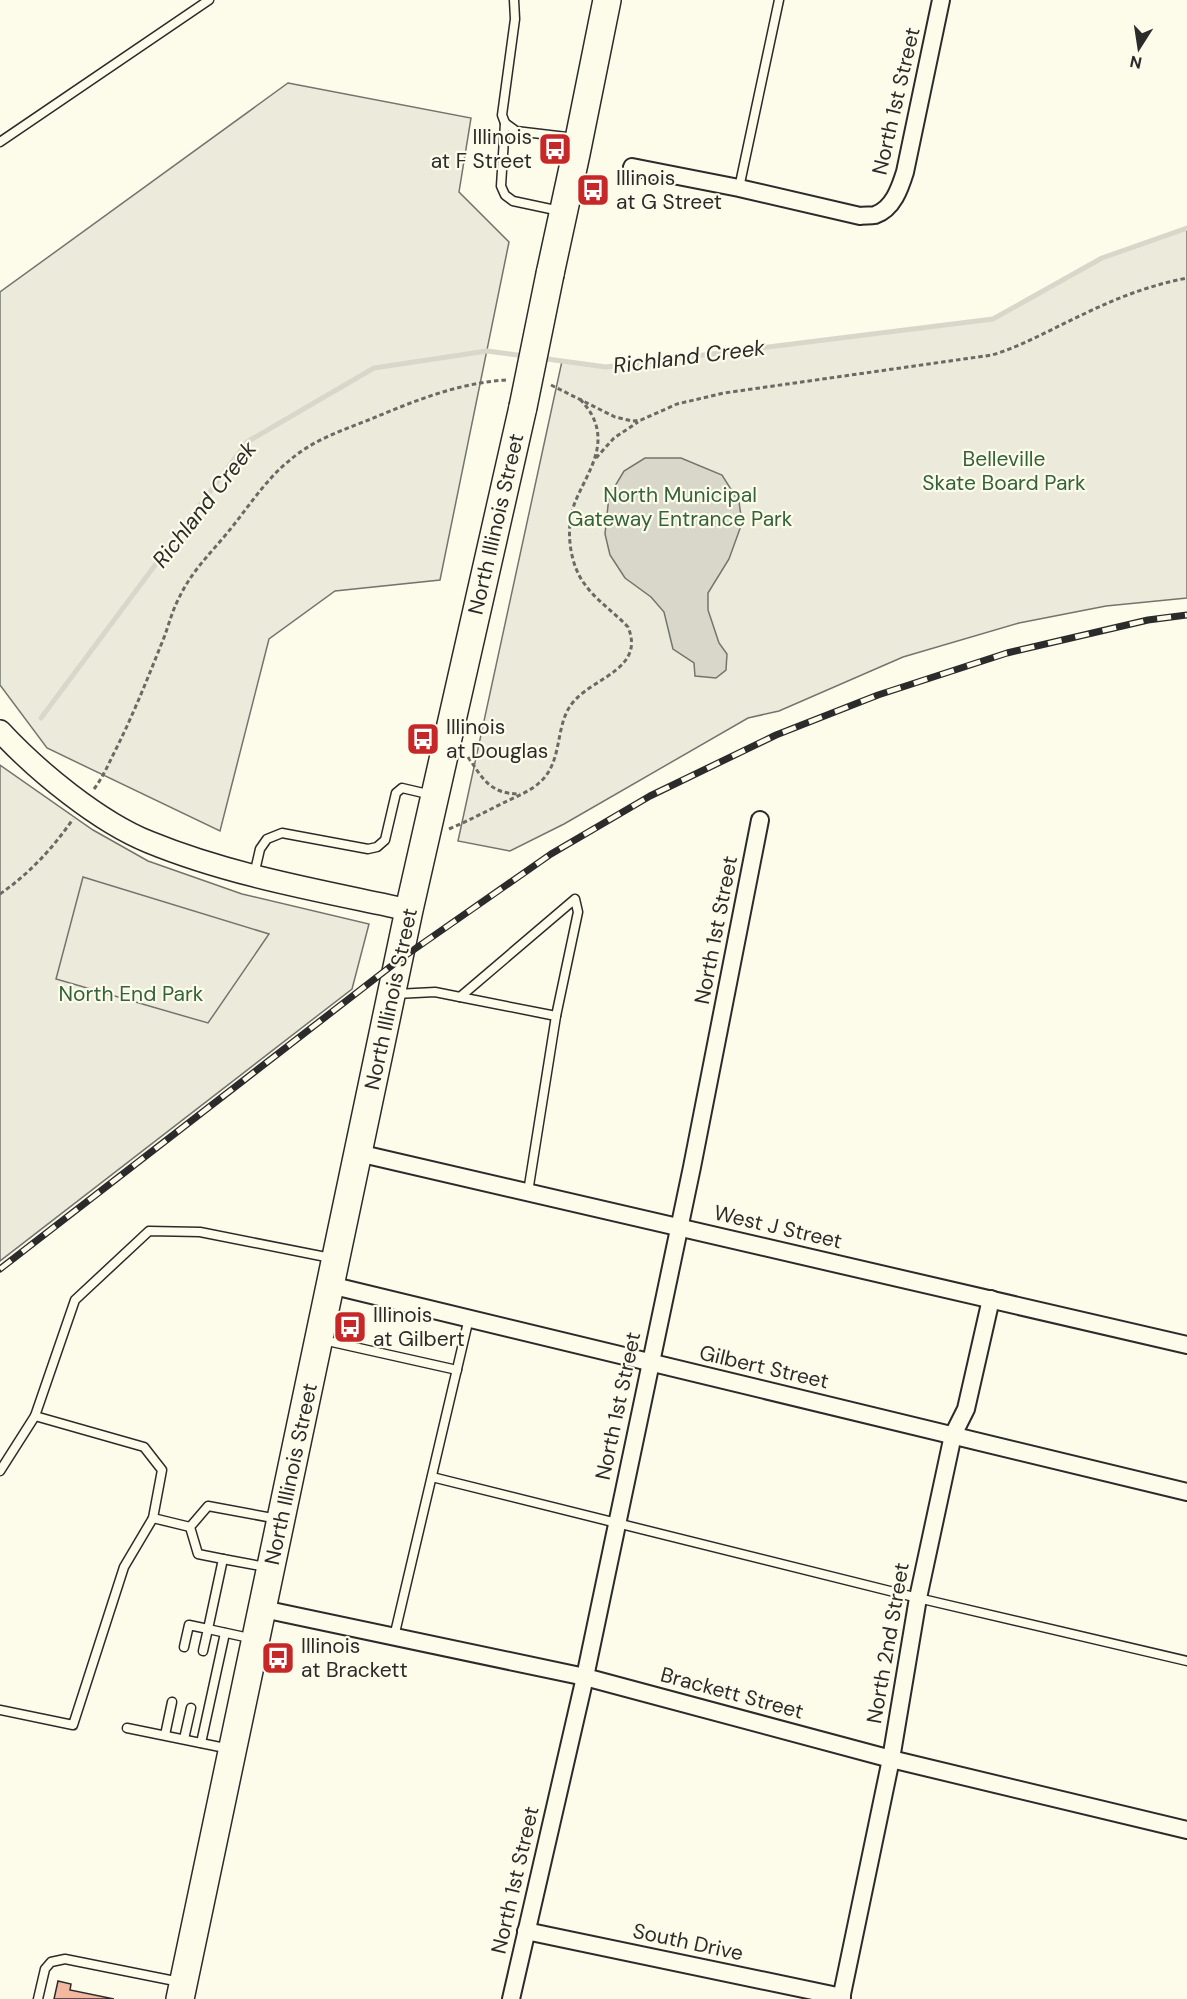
<svg xmlns="http://www.w3.org/2000/svg" width="1187" height="1999" viewBox="0 0 1187 1999" font-family="'DM Sans',sans-serif">
  <style>
    .green { fill: #ecebdb; stroke: #74746e; stroke-width: 1.5 }
    .parking { fill: #eceadb; stroke: #74746e; stroke-width: 1.5 }
    .water { fill: #d8d7c9; stroke: #74746e; stroke-width: 1.5 }
    .lines { fill: none; stroke-linecap: round; stroke-linejoin: round }
    .stream { stroke: #d8d7c9; stroke-width: 5 }
    .building { fill: #f2b8a0; stroke: #2b2b2b; stroke-width: 1.5 }
    .service-casing { stroke: #2b2b2b; stroke-width: 11 }
    .minor-casing { stroke: #2b2b2b; stroke-width: 20 }
    .tertiary-casing { stroke: #2b2b2b; stroke-width: 24 }
    .primary-casing { stroke: #2b2b2b; stroke-width: 30 }
    .path { stroke: #6a6964; stroke-width: 3; stroke-dasharray: 4.5 3; stroke-linecap: butt }
    .service { stroke: #fdfbea; stroke-width: 8 }
    .minor { stroke: #fdfbea; stroke-width: 16 }
    .tertiary { stroke: #fdfbea; stroke-width: 21 }
    .primary { stroke: #fdfbea; stroke-width: 27 }
    .rail-casing { stroke: #2b2b2b; stroke-width: 7 }
    .rail { stroke: #fdfbea; stroke-width: 4.5; stroke-dasharray: 14; stroke-linecap: butt }
    .primary-bridge-casing { stroke: #2b2b2b; stroke-width: 30; stroke-linecap: butt }
    .primary-bridge { stroke: #fdfbea; stroke-width: 27 }
    .labels { text-anchor: middle; stroke-width: 4.5; stroke-linejoin: round; paint-order: stroke }
    .street-label { font-size: 21px; fill: #2b2b2b; stroke: #fdfbea }
    .poi-label { font-size: 21px; fill: #2b2b2b; stroke: #fdfbea; text-anchor: start }
    .park-label { font-size: 21px; fill: #34623c; stroke: #fdfbea }
    .water-label { font-size: 22px; font-style: italic; fill: #2b2b2b; stroke: #fdfbea }
  </style>
  <rect width="100%" height="100%" fill="#fdfbea"/>
  <!-- green -->
  <g class="green">
    <polygon points="288,83 471,118 459,192 509,242 440,580 335,591 269,639 220,831 47,748 0,685 0,292"/>
    <polygon points="1187,228 1187,598 1106,606 1019,623 903,657 779,711 748,718 564,824 510,851 458,841 562,361 606,367 992,319 1102,258"/>
    <polygon points="0,765 93,830 148,861 242,894 369,924 352,989 0,1261"/>
  </g>
  <!-- parking -->
  <polygon class="parking" points="83,877 269,934 208,1023 56,979"/>
  <!-- water -->
  <polygon class="water" points="645,458 681,458 722,475 739,502 742,523 729,559 708,593 708,610 719,643 727,654 726,670 716,678 695,676 694,663 673,649 664,612 651,597 625,578 610,555 605,534 609,496 624,471"/>
  <g class="lines">
    <!-- stream -->
    <g class="stream">
      <polyline points="540,358 606,367 993,319 1102,258 1187,228"/>
      <polyline points="41,718 247,442 374,368 487,351 525,356"/>
    </g>
  </g>
  <!-- building -->
  <polygon class="building" points="58,1981 71,1984 70,1990 114,1999 54,1999"/>
  <g class="lines">
    <defs>
      <g id="service">
        <polyline points="514,0 515,19 502,115 505,123 516,131 575,138"/>
        <polyline points="505,123 501,186 505,195 513,201 560,211"/>
        <polyline points="0,142 209,0"/>
        <polyline points="739,188 779,0"/>
        <polyline points="254,875 260,849 267,839 282,833 368,849 377,847 385,840 396,793 402,788 432,795"/>
        <polyline points="396,994 435,992 460,997 575,899 578,912 556,1016 528,1192"/>
        <polyline points="460,997 556,1016"/>
        <polyline points="323,1340 457,1370"/>
        <polyline points="0,1471 35,1416"/>
        <polyline points="432,1477 918,1598 1187,1661"/>
        <polyline points="190,1527 153,1518 162,1470 144,1447 35,1416 75,1300 149,1231 200,1232 331,1258"/>
        <polyline points="223,1559 198,1554 190,1527 208,1506 278,1519"/>
        <polyline points="394,1637 469,1318"/>
        <polyline points="254,1639 208,1629 223,1559 266,1567"/>
        <polyline points="184,1647 189,1625 208,1629 203,1651"/>
        <polyline points="0,1710 73,1725 124,1567 153,1518"/>
        <polyline points="127,1728 230,1749"/>
        <polyline points="165,1735 172,1702"/>
        <polyline points="184,1739 191,1708"/>
        <polyline points="201,1743 225,1633"/>
        <polyline points="38,1999 45,1969 51,1962 65,1959 180,1982"/>
      </g>
      <g id="minor">
        <path d="M 632,167 L 739,188 L 860,216 C 864,215 870,216 875,215 C 893,209 900,188 905,172 L 941,0"/>
        <polyline points="358,1153 1187,1345"/>
        <polyline points="330,1285 1187,1492"/>
        <polyline points="263,1609 585,1677 891,1759 1187,1830"/>
        <polyline points="526,1931 842,1997"/>
        <polyline points="511,1999 585,1677 692,1167 760,820"/>
        <polyline points="841,1999 891,1759 918,1598 953,1435 966,1409 991,1299"/>
      </g>
      <path id="tertiary" d="M 0,731 C 37,771 99,822 149,842 C 232,876 322,891 409,910"/>
      <g id="primary">
        <polyline points="550,274 576,154 607,0"/>
        <polyline points="180,1999 409,910 523,407"/>
      </g>
    </defs>
    <!-- service casing -->
    <use href="#service" class="service-casing"/>
    <!-- minor casing -->
    <use href="#minor" class="minor-casing"/>
    <!-- tertiary casing -->
    <use href="#tertiary" class="tertiary-casing"/>
    <!-- primary casing -->
    <use href="#primary" class="primary-casing"/>
    <!-- path -->
    <g class="path">
      <path d="M 551,385 L 615,417 L 632,421 L 641,420 L 677,404 L 724,393 L 992,355 C 1025,345 1055,327 1086,313 C 1119,297 1151,285 1187,278"/>
      <polyline points="596,458 614,438 638,422"/>
      <path d="M 468,757 C 483,779 490,794 520,794"/>
      <path d="M 94,789 C 103,777 109,763 116,749 C 133,715 147,680 161,645 C 168,629 171,613 179,598 C 191,572 210,554 228,532 C 248,508 265,480 290,460 C 313,440 343,430 371,419 C 414,401 458,383 506,380"/>
      <path d="M 449,829 C 468,821 485,812 503,803 C 515,797 529,792 539,783 C 565,761 553,723 575,700 C 596,677 645,668 628,627 C 612,610 592,598 580,577 C 569,557 566,527 574,505 C 584,478 606,452 595,422 C 592,413 586,406 580,399"/>
      <path d="M 0,894 C 29,874 53,848 73,819"/>
    </g>
    <!-- service -->
    <use href="#service" class="service"/>
    <!-- minor -->
    <use href="#minor" class="minor"/>
    <!-- tertiary -->
    <use href="#tertiary" class="tertiary"/>
    <!-- primary -->
    <use href="#primary" class="primary"/>
    <defs>
      <polyline id="rail" points="0,1269 399,960 551,854 650,796 776,735 878,695 1007,653 1148,620 1187,615"/>
    </defs>
    <!-- rail casing -->
    <use href="#rail" class="rail-casing"/>
    <!-- rail -->
    <use href="#rail" class="rail"/>
    <defs>
      <polyline id="primary-bridge" points="523,407 550,274"/>
    </defs>
    <!-- primary-bridge casing -->
    <use href="#primary-bridge" class="primary-bridge-casing"/>
    <!-- primary-bridge -->
    <use href="#primary-bridge" class="primary-bridge"/>
  </g>
  <!-- icons -->
  <defs>
    <symbol id="bus-square" viewBox="-11 -11 22 22"><rect x="-9" y="-9" width="18" height="18" rx="4" fill="#c62828" stroke="#fdfbea"/><path d="M-5-6H5V4H4V6H2V4H-2V6H-4V4H-5ZM-3.5-4V0h7V-4ZM-3.5 1.2v1.5H-2V1.2ZM2 1.2v1.5H3.5V1.2Z" fill="#fff"/></symbol>
  </defs>
  <g fill-rule="evenodd">
    <use href="#bus-square" x="536" y="130" width="38" height="38"/>
    <use href="#bus-square" x="574" y="171" width="38" height="38"/>
    <use href="#bus-square" x="404" y="720" width="38" height="38"/>
    <use href="#bus-square" x="331" y="1308" width="38" height="38"/>
    <use href="#bus-square" x="259" y="1639" width="38" height="38"/>
  </g>
  <g class="labels">
    <!-- street labels -->
    <g class="street-label">
      <text transform="translate(896 101) rotate(-77)" y="7">North 1st Street</text>
      <text transform="translate(496 524) rotate(-77)" y="7">North Illinois Street</text>
      <text transform="translate(716 930) rotate(-79)" y="7">North 1st Street</text>
      <text transform="translate(391 999) rotate(-78)" y="7">North Illinois Street</text>
      <text transform="translate(778 1227) rotate(13)" y="7">West J Street</text>
      <text transform="translate(764 1367) rotate(13)" y="7">Gilbert Street</text>
      <text transform="translate(618 1406) rotate(-78)" y="7">North 1st Street</text>
      <text transform="translate(291 1474) rotate(-78)" y="7">North Illinois Street</text>
      <text transform="translate(888 1643) rotate(-80)" y="7">North 2nd Street</text>
      <text transform="translate(732 1693) rotate(15)" y="7">Brackett Street</text>
      <text transform="translate(515 1880) rotate(-77)" y="7">North 1st Street</text>
      <text transform="translate(688 1942) rotate(12)" y="7">South Drive</text>
    </g>
    <!-- poi labels -->
    <g class="poi-label">
      <text x="532" y="144" text-anchor="end">Illinois<tspan x="532" dy="24">at F Street</tspan></text>
      <text x="616" y="185">Illinois<tspan x="616" dy="24">at G Street</tspan></text>
      <text x="446" y="734">Illinois<tspan x="446" dy="24">at Douglas</tspan></text>
      <text x="373" y="1322">Illinois<tspan x="373" dy="24">at Gilbert</tspan></text>
      <text x="301" y="1653">Illinois<tspan x="301" dy="24">at Brackett</tspan></text>
    </g>
    <!-- park labels -->
    <g class="park-label">
      <text x="1004" y="466">Belleville<tspan x="1004" dy="24">Skate Board Park</tspan></text>
      <text x="680" y="502">North Municipal<tspan x="680" dy="24">Gateway Entrance Park</tspan></text>
      <text x="131" y="1001">North End Park</text>
    </g>
    <!-- water labels -->
    <g class="water-label">
      <text transform="translate(689 356) rotate(-7)" y="8">Richland Creek</text>
      <text transform="translate(204 504) rotate(-52)" y="8">Richland Creek</text>
    </g>
  </g>
  <!-- north arrow -->
  <g transform="translate(1139 48) rotate(192)" stroke="#fdfbea" stroke-width="4.5" paint-order="stroke">
  <path d="M0-4.5L10 22L0 15L-10 22Z" fill="#2b2b2b"/>
  <text y="-9" font-size="16" font-weight="bold" text-anchor="middle" fill="#2b2b2b">N</text>
  </g>
</svg>
